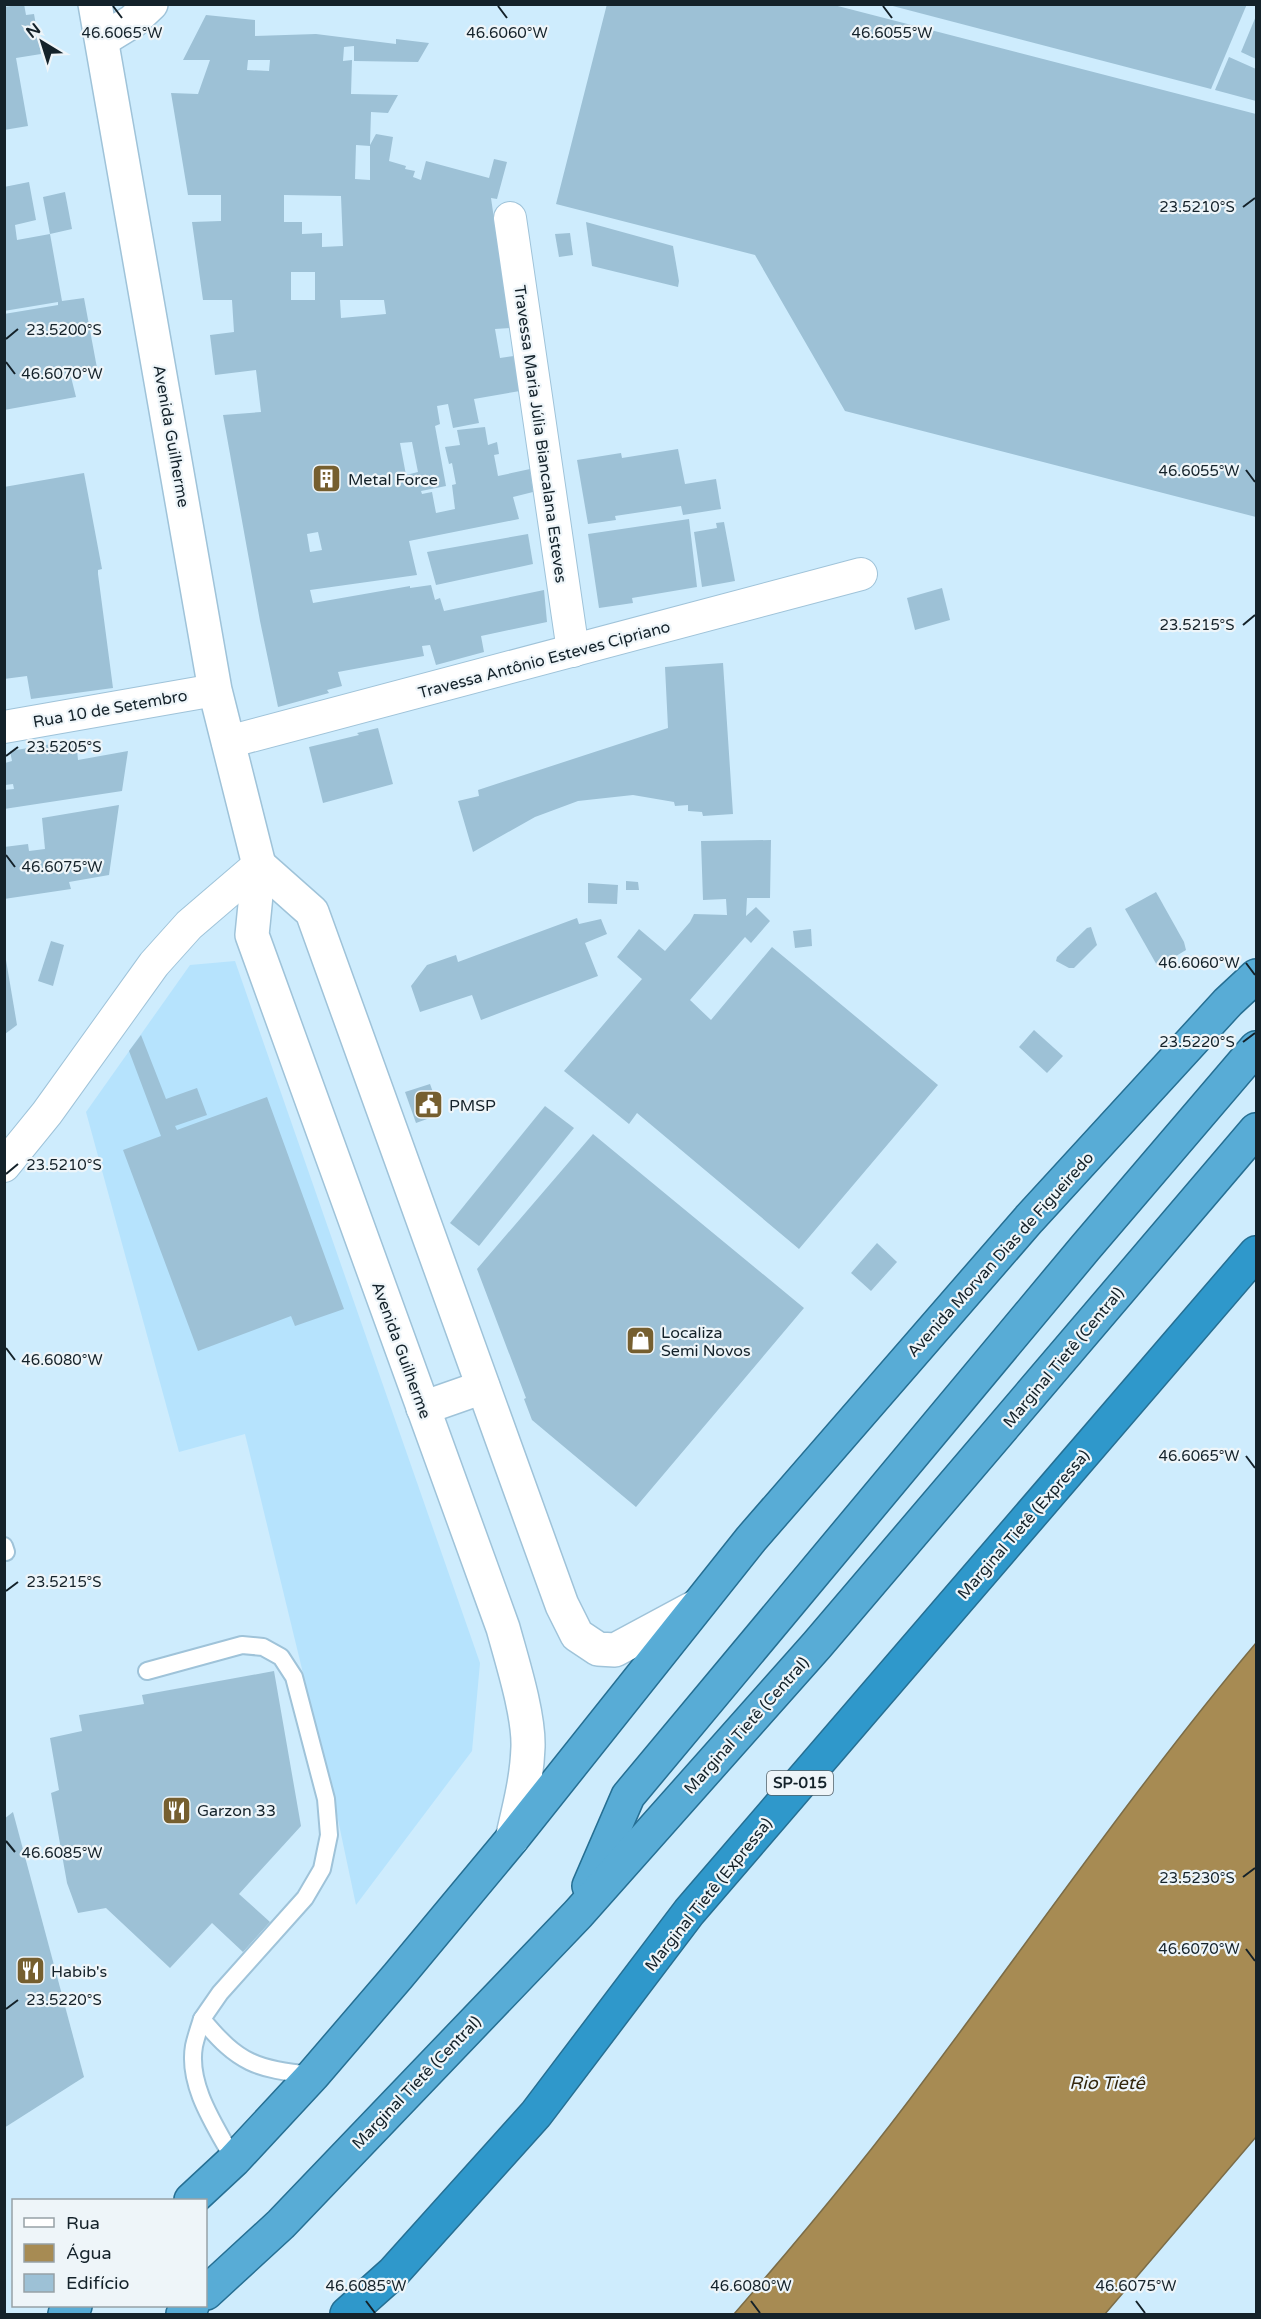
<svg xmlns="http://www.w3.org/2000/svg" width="1261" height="2319" viewBox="0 0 1261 2319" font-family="'Varela Round',sans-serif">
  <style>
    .built { fill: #b6e3fd }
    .water { fill: #a78b53; stroke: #7b6c47; stroke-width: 1.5 }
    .building { fill: #9dc1d6; fill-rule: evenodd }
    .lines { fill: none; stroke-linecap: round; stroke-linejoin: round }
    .service-casing { stroke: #9fc3d9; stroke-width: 20 }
    .minor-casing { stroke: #9fc3d9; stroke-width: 34 }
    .tertiary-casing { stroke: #9fc3d9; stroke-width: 36 }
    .trunk-casing { stroke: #266f93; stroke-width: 36 }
    .motorway-casing { stroke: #266f93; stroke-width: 36 }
    .service { stroke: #fff; stroke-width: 16 }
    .minor { stroke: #fff; stroke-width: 32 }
    .tertiary { stroke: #fff; stroke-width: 33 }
    .trunk { stroke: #58acd6; stroke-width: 33 }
    .motorway { stroke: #2f98cb; stroke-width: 33 }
    .ticks { fill: none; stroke: #14222a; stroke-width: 2 }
    .labels { text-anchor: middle; stroke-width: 4.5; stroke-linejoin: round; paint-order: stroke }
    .shield { fill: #eef5f9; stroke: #556168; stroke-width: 1.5 }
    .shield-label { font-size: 15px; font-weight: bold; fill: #14222a }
    .street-label { font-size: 16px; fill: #14222a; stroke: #eef5f9 }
    .poi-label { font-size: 16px; fill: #14222a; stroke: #eef5f9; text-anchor: start }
    .water-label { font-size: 18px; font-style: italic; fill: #34270d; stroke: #eef5f9 }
    .ticks-label { font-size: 15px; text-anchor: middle; fill: #14222a; stroke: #eef5f9; stroke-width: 4.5; stroke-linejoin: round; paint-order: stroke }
  </style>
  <rect width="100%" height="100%" fill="#ceecfd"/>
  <!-- built -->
  <polygon class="built" points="235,961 480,1663 472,1751 356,1905 334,1801 245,1434 179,1452 86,1112 190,965"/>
  <!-- water -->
  <path class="water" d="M 1256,1643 L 1256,2137 L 1105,2314 L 734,2314 C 800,2238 865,2160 925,2079 C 1035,1933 1139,1782 1256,1643 Z"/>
  <!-- building -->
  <g class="building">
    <polygon points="24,4 26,15 34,14 41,54 16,58 28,126 4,130 4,7"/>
    <polygon points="607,4 830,4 1256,114 1256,517 845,411 755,255 556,204"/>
    <polygon points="885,4 1247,4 1211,89"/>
    <path d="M 206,15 L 255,20 L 255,36 L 316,34 L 396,44 L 396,39 L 429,43 L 418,62 L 354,61 L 354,46 L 344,47 L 343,61 L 352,60 L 351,94 L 398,95 L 388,113 L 371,112 L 370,145 L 376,134 L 393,137 L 389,161 L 406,166 L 405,169 L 415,171 L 413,177 L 421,180 L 426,161 L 489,178 L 494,159 L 507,162 L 497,199 L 491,198 L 510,328 L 495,329 L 500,358 L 514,356 L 520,391 L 474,399 L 479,423 L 453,428 L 448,404 L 437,406 L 440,424 L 435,426 L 446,486 L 421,491 L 422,494 L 432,492 L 436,513 L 455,509 L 452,485 L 456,484 L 452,463 L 449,464 L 445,447 L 460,445 L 457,430 L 485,427 L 488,445 L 497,442 L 499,454 L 494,455 L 498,476 L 530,469 L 533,492 L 513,497 L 519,519 L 409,541 L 417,575 L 310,590 L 313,603 L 410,586 L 410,588 L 431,585 L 435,600 L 440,598 L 444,611 L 544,590 L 547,622 L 481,636 L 484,652 L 436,665 L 430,645 L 422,646 L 424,656 L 338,672 L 342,686 L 327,690 L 329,693 L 278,707 L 260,621 L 223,415 L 261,412 L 256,370 L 215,375 L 210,335 L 234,332 L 232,300 L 203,300 L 192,222 L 221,221 L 221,195 L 188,195 L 171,93 L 198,94 L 210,60 L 183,60 ZM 248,60 L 270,60 L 269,71 L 247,70 ZM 356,145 L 370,146 L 370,180 L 355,179 ZM 284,195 L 341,196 L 343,246 L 322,247 L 322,233 L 302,234 L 302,222 L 284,222 ZM 291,272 L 315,272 L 315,300 L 291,300 ZM 340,300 L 384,300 L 386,314 L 341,318 ZM 412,442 L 418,472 L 406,475 L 400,443 ZM 318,532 L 322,550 L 310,552 L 307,534 Z"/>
    <polygon points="1256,16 1256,59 1241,52"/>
    <polygon points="1229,57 1256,69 1256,101 1215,90"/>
    <polygon points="29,182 36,220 15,225 17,240 50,234 43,197 65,192 72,229 50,234 62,301 84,298 97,368 70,373 76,397 4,410 4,314 58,305 58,302 4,311 4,187"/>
    <polygon points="586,222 673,246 679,281 678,287 592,266"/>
    <polygon points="570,233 573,255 559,257 555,234"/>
    <polygon points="678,449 685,484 716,479 721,509 683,515 681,506 615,516 616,520 588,524 577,460 621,453 622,458"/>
    <polygon points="84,473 102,569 98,570 98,574 113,688 31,699 27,676 4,679 4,487"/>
    <polygon points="689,519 697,587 632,598 633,603 599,608 588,534"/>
    <polygon points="724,522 735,581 702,587 694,532 717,528 716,523"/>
    <polygon points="528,534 533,564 436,585 427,552"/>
    <polygon points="942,588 950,620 915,630 907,598"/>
    <polygon points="723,663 733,814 703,816 702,812 688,811 688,805 675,806 674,802 633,795 578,801 535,817 473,852 458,801 479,796 478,790 668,728 665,667"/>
    <polygon points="378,728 393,784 323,803 309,747 359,735 357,733"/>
    <polygon points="76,740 78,760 128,751 122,791 4,809 4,790 14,789 13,784 5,785 5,763 12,761 10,751"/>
    <polygon points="119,805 109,875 69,882 71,889 4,899 4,847 28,844 29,851 45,849 42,818"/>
    <polygon points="771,840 770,898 747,898 746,916 756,907 770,921 751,943 745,937 690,1000 711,1020 772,947 938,1085 799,1249 637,1113 629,1124 564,1071 642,979 617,957 639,929 665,951 690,922 694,914 727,915 726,899 703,900 701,841"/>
    <polygon points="626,881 638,882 639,890 626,890"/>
    <polygon points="588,883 618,885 617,904 588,903"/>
    <polygon points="1156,892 1184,942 1186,950 1158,967 1125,909"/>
    <polygon points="577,918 579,924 601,919 607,934 585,943 598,976 481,1020 472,995 420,1012 411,986 427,965 456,955 458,962"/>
    <polygon points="1091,927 1097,945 1074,968 1069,968 1056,961 1057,957 1087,928"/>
    <polygon points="811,929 812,946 795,948 793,931"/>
    <polygon points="51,941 64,945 53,986 38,981"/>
    <polygon points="5,954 17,1025 5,1034"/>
    <polygon points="1034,1030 1063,1056 1047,1073 1019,1047"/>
    <polygon points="141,1035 166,1099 197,1088 207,1115 175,1126 177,1130 267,1097 344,1309 295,1326 291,1316 198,1351 123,1150 161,1136 129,1051"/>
    <polygon points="430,1084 441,1114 416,1123 405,1092"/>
    <polygon points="545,1106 574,1128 479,1246 450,1223"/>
    <polygon points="593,1134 804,1308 636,1507 532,1420 524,1399 526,1398 477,1269"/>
    <polygon points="877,1243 897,1262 871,1291 851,1273"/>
    <polygon points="274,1671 301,1826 239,1894 270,1922 243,1952 212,1923 170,1968 106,1908 78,1913 67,1883 51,1793 59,1790 50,1738 82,1731 79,1715 144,1704 142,1695"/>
    <polygon points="13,1812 84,2077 4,2128 4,1819"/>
  </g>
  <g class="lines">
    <defs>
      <g id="service">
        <polyline points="4,1546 6,1552"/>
        <path d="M 147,1671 L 242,1645 L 263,1647 L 281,1657 L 294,1677 L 326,1799 L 329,1835 L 322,1869 L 305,1898 L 220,1993 L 202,2019 C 239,2064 256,2069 313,2075"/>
        <path d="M 202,2019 C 199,2028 196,2037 194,2046 C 187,2086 216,2127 234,2160"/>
      </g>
      <g id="minor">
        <polyline points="510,218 573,651"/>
        <polyline points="4,727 215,690"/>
        <polyline points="228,742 861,574"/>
        <polyline points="4,1166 47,1113 154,964 189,925 259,865"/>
      </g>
      <g id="tertiary">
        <path d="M 95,4 L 215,690 L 259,865 L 252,935 L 503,1628 C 512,1661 529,1714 528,1747 C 527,1779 519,1809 512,1839"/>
        <polyline points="102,40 133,21 151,4"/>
        <polyline points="259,865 312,912 545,1558 562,1605 577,1635 598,1649 615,1650 695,1607"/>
        <polyline points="423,1408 483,1387"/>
      </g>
      <g id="trunk">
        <polyline points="589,1886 628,1796 1085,1248 1256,1048"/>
        <polyline points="191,2200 234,2160 313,2075 398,1976 512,1839 751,1539 1029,1219 1228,1002 1256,976"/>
        <polyline points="206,2293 281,2224 578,1914 817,1645 1256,1130"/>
        <polyline points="65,2314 75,2306"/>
        <polyline points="183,2314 192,2306"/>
      </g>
      <polyline id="motorway" points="347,2314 393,2273 536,2114 689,1912 1256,1253"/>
    </defs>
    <!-- service casing -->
    <use href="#service" class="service-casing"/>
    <!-- minor casing -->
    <use href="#minor" class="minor-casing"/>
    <!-- tertiary casing -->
    <use href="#tertiary" class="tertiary-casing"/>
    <!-- trunk casing -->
    <use href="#trunk" class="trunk-casing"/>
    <!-- motorway casing -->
    <use href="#motorway" class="motorway-casing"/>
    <!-- service -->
    <use href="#service" class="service"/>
    <!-- minor -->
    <use href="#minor" class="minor"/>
    <!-- tertiary -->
    <use href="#tertiary" class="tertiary"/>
    <!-- trunk -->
    <use href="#trunk" class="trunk"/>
    <!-- motorway -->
    <use href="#motorway" class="motorway"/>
  </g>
  <!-- ticks -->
  <path class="ticks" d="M 113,6 L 122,18M 498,6 L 507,18M 883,6 L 892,18M 1243,207 L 1255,198M 6,339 L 18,329M 6,362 L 15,374M 1246,470 L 1255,482M 1243,625 L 1255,615M 6,756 L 18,747M 6,855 L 15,867M 1246,963 L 1255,975M 1243,1042 L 1255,1033M 6,1174 L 18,1164M 6,1348 L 15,1360M 1246,1456 L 1255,1468M 6,1591 L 18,1582M 6,1841 L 15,1852M 1243,1877 L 1255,1868M 1246,1949 L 1255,1961M 6,2009 L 18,2000M 366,2301 L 375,2313M 751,2301 L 760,2313M 1136,2301 L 1145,2313"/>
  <!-- icons -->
  <defs>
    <symbol id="building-square" viewBox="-11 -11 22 22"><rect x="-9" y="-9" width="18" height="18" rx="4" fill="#765f2f" stroke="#eef5f9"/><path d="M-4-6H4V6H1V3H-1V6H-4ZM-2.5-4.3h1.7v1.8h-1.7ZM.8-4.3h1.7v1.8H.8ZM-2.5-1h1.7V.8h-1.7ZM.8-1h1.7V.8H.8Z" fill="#fff"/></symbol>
    <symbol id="civic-square" viewBox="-11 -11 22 22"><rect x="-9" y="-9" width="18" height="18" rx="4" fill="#765f2f" stroke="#eef5f9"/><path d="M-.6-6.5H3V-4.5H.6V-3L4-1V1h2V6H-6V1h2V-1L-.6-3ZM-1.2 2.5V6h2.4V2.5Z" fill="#fff"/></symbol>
    <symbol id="shop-square" viewBox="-11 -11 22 22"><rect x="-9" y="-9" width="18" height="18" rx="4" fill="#765f2f" stroke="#eef5f9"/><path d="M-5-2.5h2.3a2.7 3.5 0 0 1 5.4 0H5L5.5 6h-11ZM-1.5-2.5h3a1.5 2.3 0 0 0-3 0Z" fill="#fff"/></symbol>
    <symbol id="restaurant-square" viewBox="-11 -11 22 22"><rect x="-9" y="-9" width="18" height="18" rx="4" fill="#765f2f" stroke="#eef5f9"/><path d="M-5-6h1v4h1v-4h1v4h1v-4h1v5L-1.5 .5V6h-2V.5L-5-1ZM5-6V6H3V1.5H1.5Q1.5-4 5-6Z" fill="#fff"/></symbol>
  </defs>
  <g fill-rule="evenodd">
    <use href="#building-square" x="310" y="462" width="33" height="33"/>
    <use href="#civic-square" x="412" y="1088" width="33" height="33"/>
    <use href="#shop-square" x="624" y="1324" width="33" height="33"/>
    <use href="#restaurant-square" x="160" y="1794" width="33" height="33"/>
    <use href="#restaurant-square" x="14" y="1954" width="33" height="33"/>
  </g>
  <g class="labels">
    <!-- shield labels -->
    <rect class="shield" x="767" y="1771" width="66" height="24" rx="4.5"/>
    <g class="shield-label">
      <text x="800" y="1788">SP-015</text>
    </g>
    <!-- street labels -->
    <g class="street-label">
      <text transform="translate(541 434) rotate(82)" y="6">Travessa Maria Júlia Biancalana Esteves</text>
      <text transform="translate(172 436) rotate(80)" y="6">Avenida Guilherme</text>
      <text transform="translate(544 659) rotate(-15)" y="6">Travessa Antônio Esteves Cipriano</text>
      <text transform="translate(110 708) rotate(-10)" y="6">Rua 10 de Setembro</text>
      <text transform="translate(1000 1254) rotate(-48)" y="6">Avenida Morvan Dias de Figueiredo</text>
      <text transform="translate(402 1350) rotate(70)" y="6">Avenida Guilherme</text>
      <text transform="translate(1063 1357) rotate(-50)" y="6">Marginal Tietê (Central)</text>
      <text transform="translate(1023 1524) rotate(-49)" y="6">Marginal Tietê (Expressa)</text>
      <text transform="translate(746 1725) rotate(-48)" y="6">Marginal Tietê (Central)</text>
      <text transform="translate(708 1894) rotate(-51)" y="6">Marginal Tietê (Expressa)</text>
      <text transform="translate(416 2082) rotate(-46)" y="6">Marginal Tietê (Central)</text>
    </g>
    <!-- poi labels -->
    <g class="poi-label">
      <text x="348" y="485">Metal Force</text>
      <text x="449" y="1111">PMSP</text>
      <text x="661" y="1338">Localiza<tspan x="661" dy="18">Semi Novos</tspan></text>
      <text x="197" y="1816">Garzon 33</text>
      <text x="51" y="1977">Habib's</text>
    </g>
    <!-- water labels -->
    <g class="water-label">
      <text x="1107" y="2089">Rio Tietê</text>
    </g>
  </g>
  <g class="ticks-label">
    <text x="892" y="38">46.6055°W</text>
    <text x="122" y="38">46.6065°W</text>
    <text x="507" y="38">46.6060°W</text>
    <text x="1197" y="212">23.5210°S</text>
    <text x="64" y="335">23.5200°S</text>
    <text x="62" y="379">46.6070°W</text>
    <text x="1199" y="476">46.6055°W</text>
    <text x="1197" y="630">23.5215°S</text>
    <text x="64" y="752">23.5205°S</text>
    <text x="62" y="872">46.6075°W</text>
    <text x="1199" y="968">46.6060°W</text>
    <text x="1197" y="1047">23.5220°S</text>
    <text x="64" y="1170">23.5210°S</text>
    <text x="62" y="1365">46.6080°W</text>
    <text x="1199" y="1461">46.6065°W</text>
    <text x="64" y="1587">23.5215°S</text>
    <text x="62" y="1858">46.6085°W</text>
    <text x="1197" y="1883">23.5230°S</text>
    <text x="1199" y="1954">46.6070°W</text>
    <text x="64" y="2005">23.5220°S</text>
    <text x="366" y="2291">46.6085°W</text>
    <text x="751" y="2291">46.6080°W</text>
    <text x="1136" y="2291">46.6075°W</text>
  </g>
  <!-- border -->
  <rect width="1261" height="2319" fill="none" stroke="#14222a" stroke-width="12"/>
  <!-- legend -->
  <rect x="12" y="2199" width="195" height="108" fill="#eef5f9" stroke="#97a1a6" stroke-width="1.5"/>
  <rect x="24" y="2218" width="30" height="9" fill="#ffffff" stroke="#97a1a6" stroke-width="1.5"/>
  <text x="66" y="2229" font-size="18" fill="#14222a">Rua</text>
  <rect x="24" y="2244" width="30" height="18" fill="#a78b53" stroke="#97a1a6" stroke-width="1.5"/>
  <text x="66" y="2259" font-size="18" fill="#14222a">Água</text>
  <rect x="24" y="2274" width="30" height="18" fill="#9dc1d6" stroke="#97a1a6" stroke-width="1.5"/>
  <text x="66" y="2289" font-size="18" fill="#14222a">Edifício</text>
  <!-- north arrow -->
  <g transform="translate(42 42) rotate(322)" stroke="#eef5f9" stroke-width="4.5" paint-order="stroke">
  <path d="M0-4.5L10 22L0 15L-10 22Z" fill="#14222a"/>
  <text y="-9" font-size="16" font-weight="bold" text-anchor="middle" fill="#14222a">N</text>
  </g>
</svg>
